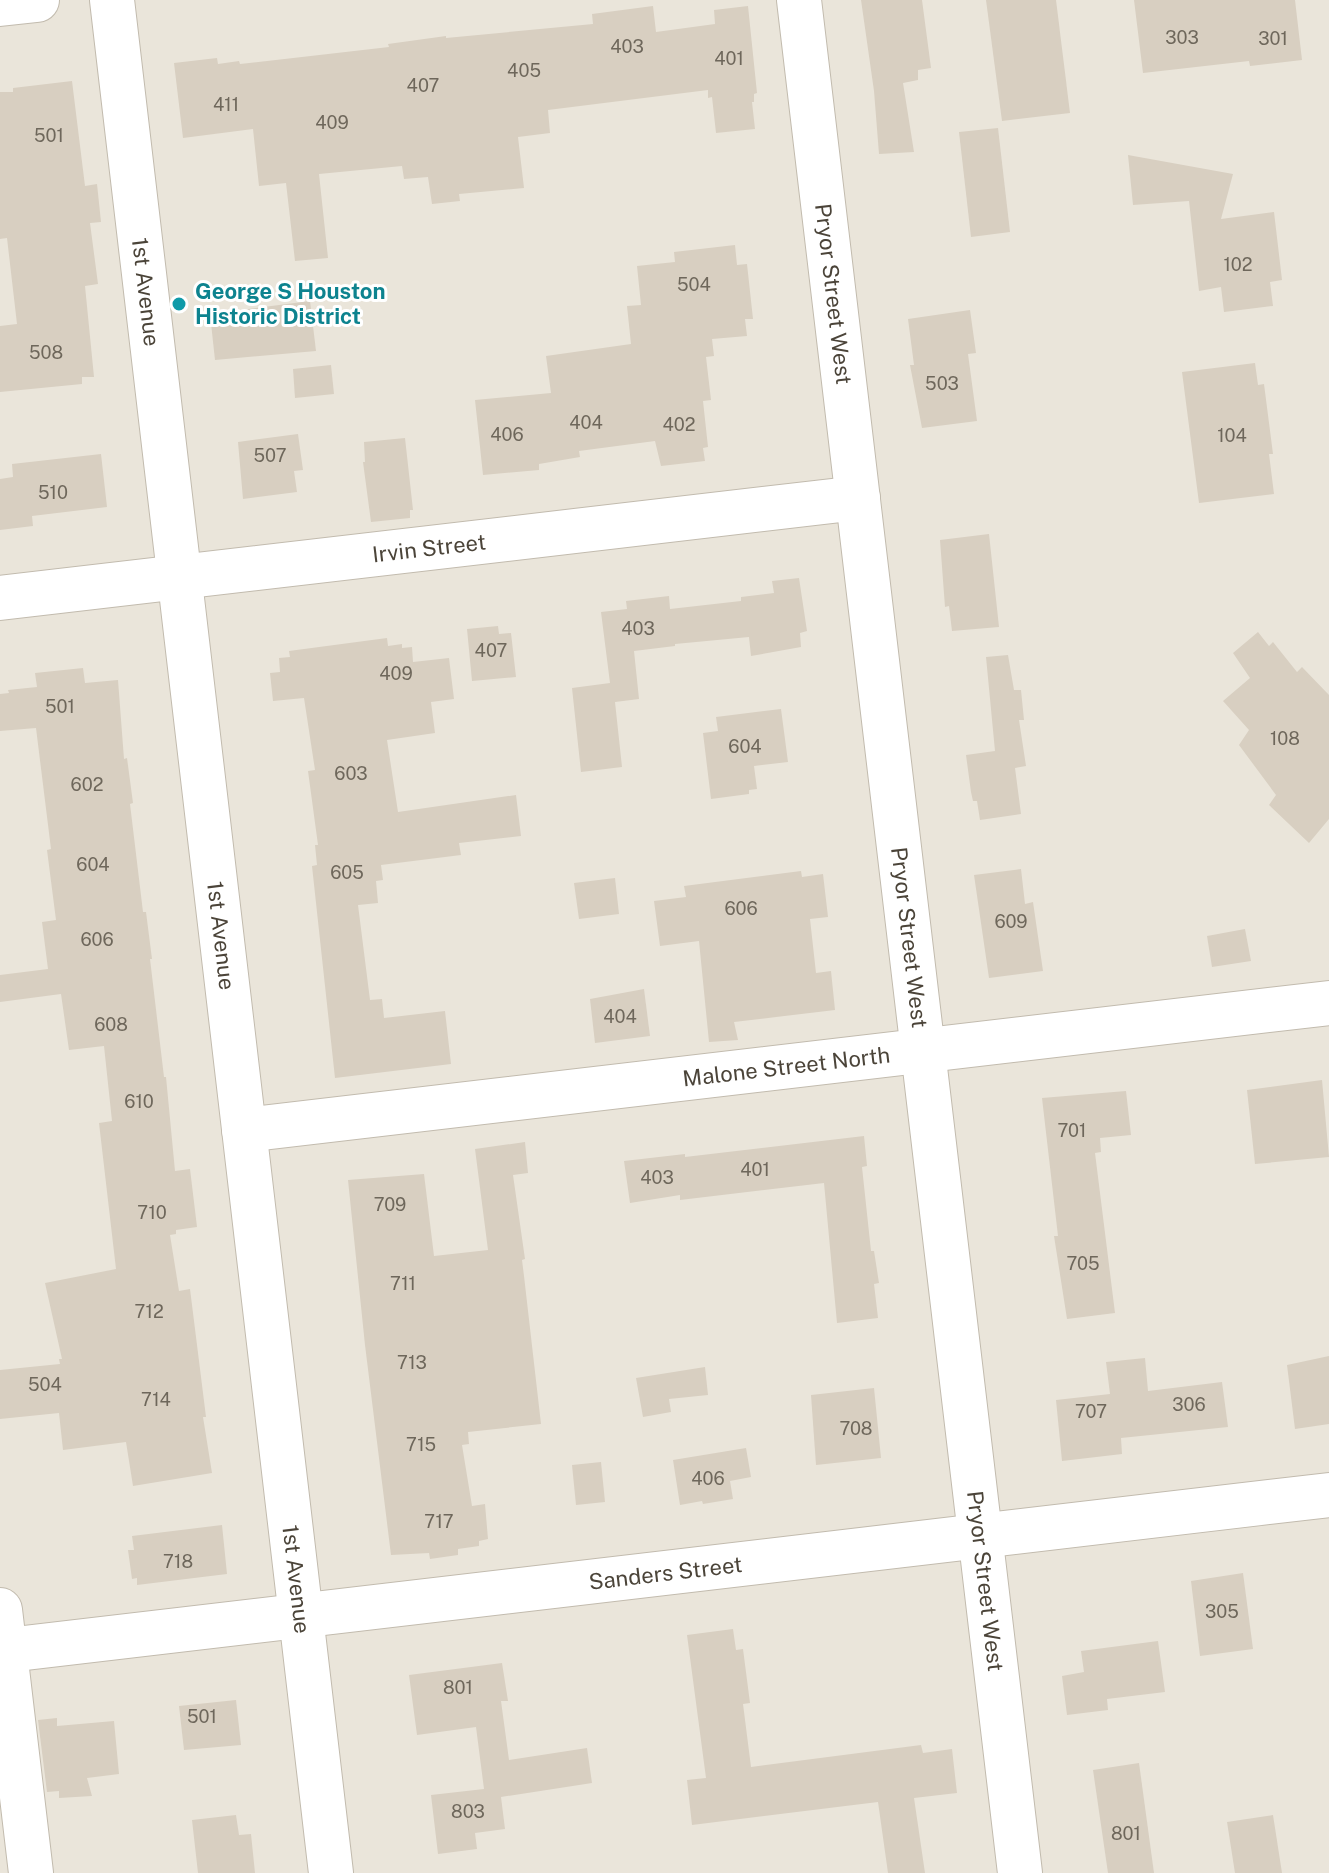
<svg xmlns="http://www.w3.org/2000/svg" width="1329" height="1873" viewBox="0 0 1329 1873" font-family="'Public Sans',sans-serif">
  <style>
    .residential { fill: #eae5da }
    .building { fill: #d8cfc1 }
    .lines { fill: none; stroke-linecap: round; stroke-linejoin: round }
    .minor-casing { stroke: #c2bbae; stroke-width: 46 }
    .minor { stroke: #fff; stroke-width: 44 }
    .culture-dot { fill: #0f9aa8; stroke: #fff; stroke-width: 3 }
    .labels { text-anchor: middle; stroke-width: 6; stroke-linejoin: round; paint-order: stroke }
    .number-label { font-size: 18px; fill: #6e675b }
    .culture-label { font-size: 22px; font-weight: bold; fill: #0d838f; stroke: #fff; text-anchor: start }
    .street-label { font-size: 22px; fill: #4b4439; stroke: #fff }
  </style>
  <rect width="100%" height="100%" fill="#f6f3ec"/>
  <!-- residential -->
  <rect class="residential" x="0" y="0" width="1329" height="1873"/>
  <!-- building -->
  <g class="building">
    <polygon points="861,0 922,0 931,68 918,70 918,80 903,83 914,152 879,154 874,91"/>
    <polygon points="986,0 1056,0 1070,113 1002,121"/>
    <polygon points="1134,0 1295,0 1302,60 1250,66 1249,61 1143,73"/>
    <polygon points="653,6 656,32 715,24 714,10 748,6 757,93 754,94 754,102 752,102 755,129 716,133 712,97 708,98 708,90 548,110 550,133 518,137 524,188 459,194 460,201 432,204 428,177 404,179 402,166 319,174 328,258 295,261 286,183 259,186 253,129 183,138 174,63 217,58 218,64 239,61 240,64 389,47 388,44 446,36 446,38 593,24 592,14"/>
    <polygon points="72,81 85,186 97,184 101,222 90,223 98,284 85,286 94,377 82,377 82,384 0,392 0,326 17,324 7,238 0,239 0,92 13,92 13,88"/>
    <polygon points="998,128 1010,232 971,237 959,132"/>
    <polygon points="1128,155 1233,174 1221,219 1274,212 1282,280 1270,282 1273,306 1224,312 1221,287 1199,291 1189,201 1133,205"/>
    <polygon points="735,245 737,265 747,264 753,319 745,319 747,336 712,339 714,356 706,357 711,400 703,401 708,447 703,448 705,461 661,466 655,441 579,451 580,457 539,464 539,470 483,475 475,400 551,393 546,356 631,344 627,306 641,305 637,266 675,262 674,252"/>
    <polygon points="310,301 316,351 215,360 210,314"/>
    <polygon points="970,310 976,353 968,354 977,421 922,428 910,365 914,365 908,319"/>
    <polygon points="1255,363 1258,385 1264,384 1273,454 1269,454 1274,494 1199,503 1182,372"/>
    <polygon points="331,365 334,394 295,398 293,369"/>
    <polygon points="298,434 303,470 294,471 297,492 243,499 238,442"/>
    <polygon points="405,438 413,510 410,510 410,518 371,522 363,462 365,462 364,442"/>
    <polygon points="101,454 107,507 32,516 33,526 0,530 0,479 13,477 12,464"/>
    <polygon points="989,534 999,627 952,631 949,606 945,607 940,540"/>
    <polygon points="799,578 807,631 800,633 801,647 751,656 749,637 675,644 675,646 634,651 639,699 615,702 622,767 581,772 572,688 610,683 601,612 627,609 626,601 669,596 670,609 741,601 741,597 774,593 772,581"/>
    <polygon points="498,626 499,634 511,633 516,677 472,681 467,629"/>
    <polygon points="1258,632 1269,646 1273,642 1297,672 1302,667 1329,695 1329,819 1309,843 1269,805 1276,795 1239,745 1249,730 1223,701 1250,678 1233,653"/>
    <polygon points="387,638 388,646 402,644 402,648 412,647 413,662 449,658 454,699 431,702 435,733 387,740 398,812 516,795 521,836 459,843 461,855 381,865 383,880 376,881 378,903 358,905 370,1000 382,999 384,1018 445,1011 451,1064 335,1078 312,866 317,865 315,845 318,845 308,771 315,770 304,698 273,701 270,673 280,672 279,658 290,657 289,651"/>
    <polygon points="1008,655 1014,690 1021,690 1024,720 1019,720 1026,766 1015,768 1021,814 980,820 977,801 973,801 971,792 966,755 995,751 986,657"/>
    <polygon points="83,668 85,683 118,680 124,759 127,758 133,803 130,804 143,912 146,912 152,959 150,959 164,1077 166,1077 175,1171 190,1169 197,1227 176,1230 176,1234 170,1235 179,1291 190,1289 206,1417 203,1417 212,1473 133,1486 126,1442 63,1450 59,1413 0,1419 0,1370 60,1364 59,1359 62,1359 45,1283 116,1269 99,1123 112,1121 104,1046 69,1050 61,994 0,1002 0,975 48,969 42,922 56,920 47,850 51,849 36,728 0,731 0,694 9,693 8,690 37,687 35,673"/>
    <polygon points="781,709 788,762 754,766 757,789 749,790 749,794 711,799 703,733 718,731 716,717"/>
    <polygon points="1021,869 1025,904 1033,902 1043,971 989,978 974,875"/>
    <polygon points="801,871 802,877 823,874 828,917 810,919 816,973 831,971 835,1010 734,1022 738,1040 709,1042 699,941 660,946 654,901 686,897 684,886"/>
    <polygon points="615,878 619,914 579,919 574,883"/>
    <polygon points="1245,929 1251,961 1212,967 1207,936"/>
    <polygon points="644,989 650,1036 595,1043 590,999"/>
    <polygon points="1322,1080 1329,1157 1255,1164 1247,1090"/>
    <polygon points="1126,1091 1131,1135 1100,1138 1101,1152 1095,1153 1115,1313 1067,1319 1054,1236 1058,1236 1042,1098"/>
    <polygon points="864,1136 867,1166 862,1167 871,1251 874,1251 879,1283 874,1284 878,1318 837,1323 824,1183 680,1200 680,1195 630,1203 624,1161 685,1154 685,1157"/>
    <polygon points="525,1142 528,1173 513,1175 525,1259 522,1260 524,1276 541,1424 468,1432 469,1444 462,1445 472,1506 485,1504 488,1539 479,1541 479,1546 458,1549 458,1555 430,1559 429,1553 391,1555 365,1345 348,1180 424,1174 434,1256 488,1250 475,1149"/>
    <polygon points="1329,1356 1329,1424 1295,1429 1287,1365"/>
    <polygon points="1145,1358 1148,1391 1222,1382 1228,1427 1121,1438 1122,1454 1062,1461 1056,1400 1110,1394 1106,1362"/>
    <polygon points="705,1367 708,1395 669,1399 671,1412 643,1417 636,1378"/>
    <polygon points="874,1388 881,1458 816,1465 811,1395"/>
    <polygon points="746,1448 751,1477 730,1481 733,1499 703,1504 702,1501 680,1505 673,1460"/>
    <polygon points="601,1462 605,1502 576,1505 572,1465"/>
    <polygon points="222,1525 227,1574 137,1585 137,1578 132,1579 128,1550 134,1550 132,1536"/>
    <polygon points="1243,1573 1253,1649 1200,1656 1191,1581"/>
    <polygon points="733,1629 736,1650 743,1649 750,1703 743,1704 751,1767 921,1745 923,1753 952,1749 957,1793 914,1798 925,1873 888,1873 878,1802 692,1825 687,1780 706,1778 687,1635"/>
    <polygon points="1158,1641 1165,1692 1107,1699 1108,1710 1067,1715 1062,1676 1084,1672 1081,1651"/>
    <polygon points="502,1663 508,1701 501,1701 509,1760 587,1748 592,1783 501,1797 505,1829 475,1833 477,1849 438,1854 431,1795 484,1789 476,1727 417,1735 409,1675"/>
    <polygon points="236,1700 241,1745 184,1750 179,1706"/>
    <polygon points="57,1718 57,1726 114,1721 119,1774 87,1778 92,1796 59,1798 59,1791 47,1792 38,1720"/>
    <polygon points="1139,1763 1154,1873 1108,1873 1093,1770"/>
    <polygon points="236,1815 239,1835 251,1834 255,1873 198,1873 192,1820"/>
    <polygon points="1273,1815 1282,1873 1235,1873 1227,1822"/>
  </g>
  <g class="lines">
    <defs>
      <g id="minor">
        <path id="s1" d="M 112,0 L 331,1873"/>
        <path id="s2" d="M 799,0 L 1020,1873"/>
        <polyline points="0,4 37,0"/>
        <path id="s3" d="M 0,598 L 858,498"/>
        <path id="s4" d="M 244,1130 L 1329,1003"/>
        <polyline points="0,1610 31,1873"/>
        <path id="s5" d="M 0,1651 L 1329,1495"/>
      </g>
    </defs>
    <!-- minor casing -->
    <use href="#minor" class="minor-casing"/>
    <!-- minor -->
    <use href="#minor" class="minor"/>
  </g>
  <!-- markers -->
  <circle class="culture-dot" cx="179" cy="304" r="8"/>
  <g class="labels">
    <!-- number labels -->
    <g class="number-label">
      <text x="1182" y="44">303</text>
      <text x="1273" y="45">301</text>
      <text x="627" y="53">403</text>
      <text x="729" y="65">401</text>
      <text x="524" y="77">405</text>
      <text x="423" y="92">407</text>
      <text x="226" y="111">411</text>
      <text x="332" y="129">409</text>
      <text x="49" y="142">501</text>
      <text x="1238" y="271">102</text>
      <text x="694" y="291">504</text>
      <text x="46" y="359">508</text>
      <text x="942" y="390">503</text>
      <text x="586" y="429">404</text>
      <text x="679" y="431">402</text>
      <text x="507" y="441">406</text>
      <text x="1232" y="442">104</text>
      <text x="270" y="462">507</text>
      <text x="53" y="499">510</text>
      <text x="638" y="635">403</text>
      <text x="491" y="657">407</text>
      <text x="396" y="680">409</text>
      <text x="60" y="713">501</text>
      <text x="1285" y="745">108</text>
      <text x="745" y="753">604</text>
      <text x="351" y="780">603</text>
      <text x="87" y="791">602</text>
      <text x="93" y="871">604</text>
      <text x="347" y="879">605</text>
      <text x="741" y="915">606</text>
      <text x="1011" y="928">609</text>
      <text x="97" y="946">606</text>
      <text x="620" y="1023">404</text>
      <text x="111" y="1031">608</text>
      <text x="139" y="1108">610</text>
      <text x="1072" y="1137">701</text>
      <text x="755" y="1176">401</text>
      <text x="657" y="1184">403</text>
      <text x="390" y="1211">709</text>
      <text x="152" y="1219">710</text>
      <text x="1083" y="1270">705</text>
      <text x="403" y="1290">711</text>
      <text x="149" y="1318">712</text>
      <text x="412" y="1369">713</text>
      <text x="45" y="1391">504</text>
      <text x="156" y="1406">714</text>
      <text x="1189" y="1411">306</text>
      <text x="1091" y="1418">707</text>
      <text x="856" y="1435">708</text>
      <text x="421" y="1451">715</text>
      <text x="708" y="1485">406</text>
      <text x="439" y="1528">717</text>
      <text x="178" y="1568">718</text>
      <text x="1222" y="1618">305</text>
      <text x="458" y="1694">801</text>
      <text x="202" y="1723">501</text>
      <text x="468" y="1818">803</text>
      <text x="1126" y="1840">801</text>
    </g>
    <!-- culture labels -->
    <g class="culture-label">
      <text x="195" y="299">George S Houston<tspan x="195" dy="25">Historic District</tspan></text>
    </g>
    <!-- street labels -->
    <g class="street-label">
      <text dy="8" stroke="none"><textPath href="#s1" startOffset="294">1st Avenue</textPath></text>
      <text dy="8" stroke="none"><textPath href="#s2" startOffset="296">Pryor Street West</textPath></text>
      <text dy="8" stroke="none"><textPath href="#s3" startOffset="432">Irvin Street</textPath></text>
      <text dy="8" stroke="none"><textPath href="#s2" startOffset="944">Pryor Street West</textPath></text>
      <text dy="8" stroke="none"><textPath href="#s1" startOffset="942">1st Avenue</textPath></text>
      <text dy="8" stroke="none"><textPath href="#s4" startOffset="546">Malone Street North</textPath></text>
      <text dy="8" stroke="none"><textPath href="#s5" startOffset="670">Sanders Street</textPath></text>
      <text dy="8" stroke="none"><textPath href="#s1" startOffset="1590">1st Avenue</textPath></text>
      <text dy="8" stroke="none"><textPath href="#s2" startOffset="1592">Pryor Street West</textPath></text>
    </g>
  </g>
</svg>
